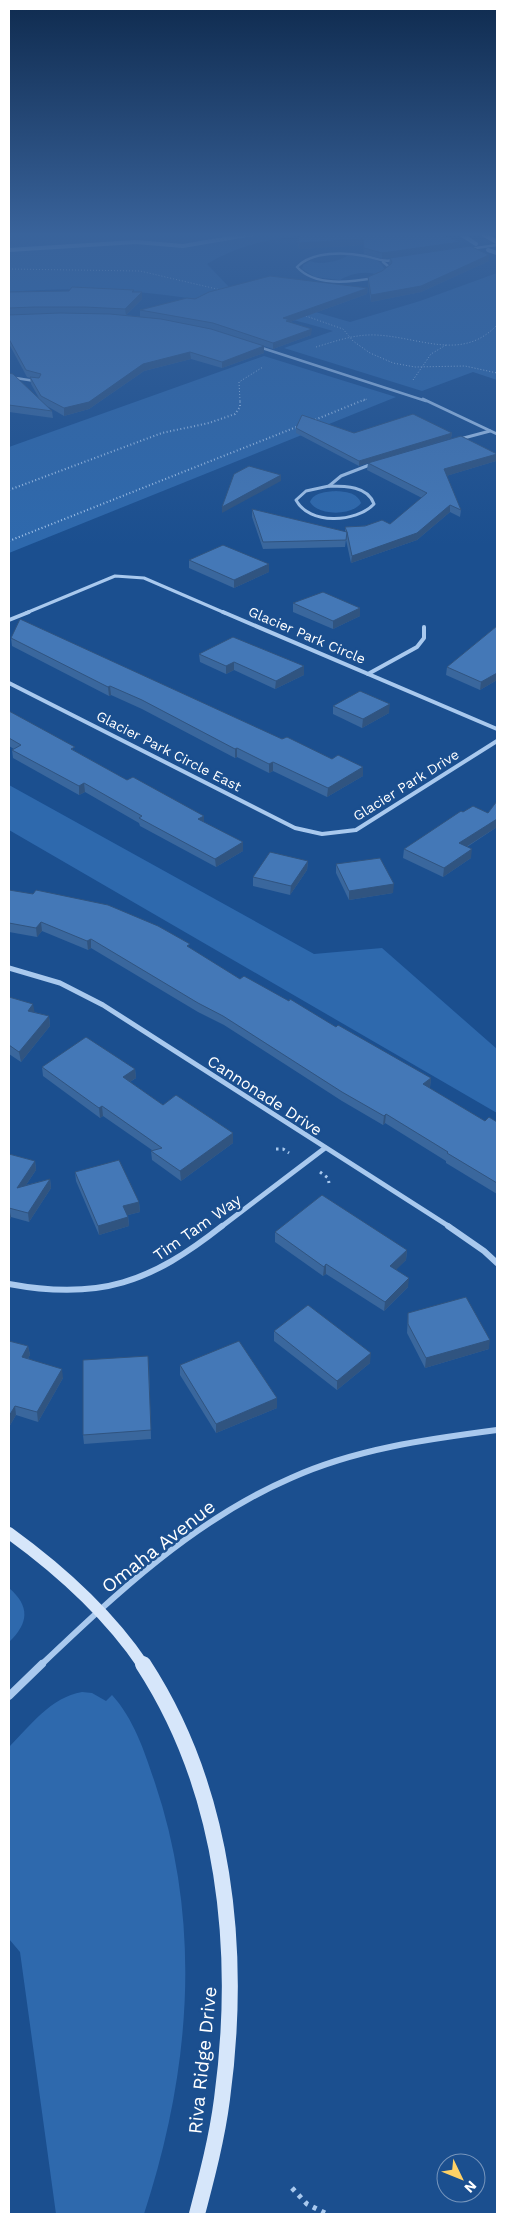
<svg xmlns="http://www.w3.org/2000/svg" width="506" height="2223" viewBox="0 0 506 2223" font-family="'Work Sans',sans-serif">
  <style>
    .green { fill: #2e69ad }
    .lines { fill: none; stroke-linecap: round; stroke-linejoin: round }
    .stream { stroke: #9cc4f0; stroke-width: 4 }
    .path-far3 { stroke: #a9c9ee; stroke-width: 1; stroke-dasharray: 1 2; stroke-linecap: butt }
    .path-far2 { stroke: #a9c9ee; stroke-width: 2; stroke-dasharray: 1 2.5; stroke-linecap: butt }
    .path-far1 { stroke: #a9c9ee; stroke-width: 3; stroke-dasharray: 2.5 4; stroke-linecap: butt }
    .path { stroke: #a9c9ee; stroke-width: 5; stroke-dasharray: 4 5.5; stroke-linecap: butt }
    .street-far5 { stroke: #a9c9ee; stroke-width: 2.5 }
    .street-far4 { stroke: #a9c9ee; stroke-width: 3 }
    .street-far3 { stroke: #a9c9ee; stroke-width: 4 }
    .street-far2 { stroke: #a9c9ee; stroke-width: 5 }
    .street-far1 { stroke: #a9c9ee; stroke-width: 6 }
    .street { stroke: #a9c9ee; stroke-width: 8 }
    .secondary-far2 { stroke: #d6e6fa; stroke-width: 4.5 }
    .secondary-far1 { stroke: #d6e6fa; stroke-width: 12 }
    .secondary { stroke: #d6e6fa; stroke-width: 16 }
    .wall { fill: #3a679d }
    .shaded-wall { fill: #305480 }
    .building { fill: #4478b7; stroke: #305480 }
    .labels { text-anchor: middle; stroke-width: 5; stroke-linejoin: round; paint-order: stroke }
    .far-street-label { font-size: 14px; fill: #fff; stroke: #1b4f8f }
    .street-label { font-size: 16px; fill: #fff; stroke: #1b4f8f }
    .near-street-label { font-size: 19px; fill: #fff; stroke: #1b4f8f }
  </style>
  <rect width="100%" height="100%" fill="#1b4f8f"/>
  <!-- green -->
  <g class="green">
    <path d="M 9,233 L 334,233 C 287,237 248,239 207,264 L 229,287 L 350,322 L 420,301 L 497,273 L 497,380 L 473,372 L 422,391 L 284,348 L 333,331 C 226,299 121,282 9,292 Z"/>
    <path d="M 347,256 C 358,256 381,256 384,269 L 377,275 C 367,270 349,274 340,280 L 315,277 L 302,269 L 303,265 L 310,261 C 320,265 337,262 347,256 Z"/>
    <polygon points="264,356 396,397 9,553 9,447"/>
    <path d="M 336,491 C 345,492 357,492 361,503 C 352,516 318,516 310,502 C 314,492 326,492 336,491 Z"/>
    <polygon points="9,785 314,954 382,948 497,1049 497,1113 9,830"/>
    <path d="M 9,1588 C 30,1606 29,1623 9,1642 Z"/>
    <path d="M 82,1692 L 92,1693 L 106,1701 L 112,1695 C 134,1719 145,1753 155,1783 C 203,1926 190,2073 144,2214 L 56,2214 L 20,1952 L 9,1939 L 9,1747 C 30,1726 51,1697 82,1692 Z"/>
  </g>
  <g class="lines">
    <!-- stream -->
    <g class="stream">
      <polyline points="459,233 476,244"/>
      <polyline points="9,250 136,242 183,246 259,233"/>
      <polyline points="488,250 497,253"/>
    </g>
    <!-- path-far3 -->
    <g class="path-far3">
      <polyline points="411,255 455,248"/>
      <polyline points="9,269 140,271 221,290"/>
      <polyline points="303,315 343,329 353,341 370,353 393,363 415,367 465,366 497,373"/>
      <path d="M 316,347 C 336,341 355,334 376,335 C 420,337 462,362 497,325"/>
      <polyline points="413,380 431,354 446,345"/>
      <polyline points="240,401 239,382 263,367"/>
      <polyline points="363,401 367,399"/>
    </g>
    <!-- path-far2 -->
    <g class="path-far2">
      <polyline points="312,421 366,399"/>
      <polyline points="9,490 162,433 209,423 235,414 240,407 240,399"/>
      <polyline points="9,541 299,426"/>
    </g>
    <!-- path-far1 -->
    <g class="path-far1">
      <polyline points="276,1149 283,1149 289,1153"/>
      <polyline points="320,1172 328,1178 329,1183"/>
    </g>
    <!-- path -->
    <polyline class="path" points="292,2188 307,2204 327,2214"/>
    <!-- street-far5 -->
    <g class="street-far5">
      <polyline points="469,249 497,245"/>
      <polyline points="383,262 388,266 388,271"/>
      <path d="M 375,278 C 351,282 315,287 297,267 C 312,251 345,252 365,256 C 380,259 380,262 396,260"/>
      <polyline points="259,347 426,401"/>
      <polyline points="9,377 35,381"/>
    </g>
    <!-- street-far4 -->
    <g class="street-far4">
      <polyline points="423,399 497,434"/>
      <polyline points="460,439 490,431"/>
      <path d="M 329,486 C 345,486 368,486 374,504 C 356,523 309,525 296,500 L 306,491 Z"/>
      <polyline points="329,486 341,476 372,464"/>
      <polyline points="26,613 115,576 144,578 225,613"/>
    </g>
    <!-- street-far3 -->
    <g class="street-far3">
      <polyline points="223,612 497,729"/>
      <polyline points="9,620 29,612"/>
      <polyline points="368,674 417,647 424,638 424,627"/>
      <polyline points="9,683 295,828 322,834 356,830 497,741"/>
    </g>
    <!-- street-far2 -->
    <g class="street-far2">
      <polyline points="9,968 60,983 103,1005 450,1227"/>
      <polyline points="221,1227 325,1148"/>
    </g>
    <!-- street-far1 -->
    <g class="street-far1">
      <polyline points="448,1226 484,1251 497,1263"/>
      <path d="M 9,1284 C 100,1301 151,1282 222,1226"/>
      <path d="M 41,1665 C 117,1593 194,1520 291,1478 C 355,1449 428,1439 497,1430"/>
    </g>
    <!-- street -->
    <polyline class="street" points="9,1696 42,1664"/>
    <!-- secondary-far2 -->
    <polyline class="secondary-far2" points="481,233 497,242"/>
    <!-- secondary-far1 -->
    <path class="secondary-far1" d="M 9,1533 C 60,1570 108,1613 143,1665"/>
    <!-- secondary -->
    <path class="secondary" d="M 143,1664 C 226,1791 242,1951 222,2099 C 217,2138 207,2176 197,2214"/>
  </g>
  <!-- wall -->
  <g class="wall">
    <polygon points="298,233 460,242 459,247 382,259 364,254 363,245 299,249 297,239"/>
    <polygon points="390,258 489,261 421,292 371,302 368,283 368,277 382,271 390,265 389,264"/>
    <polygon points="368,288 367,294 290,322 311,335 273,349 264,346 264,353 222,368 191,359 144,371 89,409 64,416 47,406 52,411 53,418 9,412 9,373 39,398 31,384 30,378 27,377 9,344 9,292 134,292 142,299 126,315 140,317 140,310 195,299"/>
    <polygon points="296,428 354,433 452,433 451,438 399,454 497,454 496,461 446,476 461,510 460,517 450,512 417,540 351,563 346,540 345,547 263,549 252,517 252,509 345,532 345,527 390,524 422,498 367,470 368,463 359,466 296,433"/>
    <polygon points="189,560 269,564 269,572 234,588 189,568"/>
    <polygon points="293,603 360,608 360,616 333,629 293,612"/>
    <polygon points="497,626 497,680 480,690 446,675 447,667"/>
    <polygon points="11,638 282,739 332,759 363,767 363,776 327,797 273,771 269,773 237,757 235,758 142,709 111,695 109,696 12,646"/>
    <polygon points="199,654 304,675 275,689 234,670 226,674 200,662"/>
    <polygon points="333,706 389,713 362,728 333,714"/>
    <polygon points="9,711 75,751 204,823 243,842 243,851 216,867 140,826 139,823 85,792 79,795 13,758 12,750 14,749 9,746"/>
    <polygon points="463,812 497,827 467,847 471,858 443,877 403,858 404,849"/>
    <polygon points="308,861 307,870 290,895 253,886 253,877"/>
    <polygon points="336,864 393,893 349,900 336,873"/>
    <polygon points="9,890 190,949 240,979 336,1027 431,1078 430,1087 429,1088 485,1121 497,1122 497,1194 446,1163 446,1161 385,1123 383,1125 342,1101 224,1025 198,1012 91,948 88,950 42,931 37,937 9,932"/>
    <polygon points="9,997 34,1012 49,1016 50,1026 21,1062 9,1054"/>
    <polygon points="42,1067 135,1069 136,1078 130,1082 163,1105 233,1133 233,1143 181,1181 152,1160 151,1151 152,1150 103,1116 100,1118 43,1076"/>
    <polygon points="9,1154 35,1161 36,1170 26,1185 50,1179 51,1188 29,1222 11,1217 9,1221"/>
    <polygon points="75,1172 139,1202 140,1212 128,1215 129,1226 99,1235 76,1181"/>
    <polygon points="275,1232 407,1250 406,1260 396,1269 408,1287 384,1311 326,1274 323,1276 275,1242"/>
    <polygon points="408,1313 489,1349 425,1368 407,1333"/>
    <polygon points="274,1331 370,1363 337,1390 274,1341"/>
    <polygon points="9,1341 28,1346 30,1355 28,1358 63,1378 38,1422 16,1415 9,1427"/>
    <polygon points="149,1365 151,1439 84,1444 83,1435"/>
    <polygon points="180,1365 277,1398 277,1408 216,1433 180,1375"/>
  </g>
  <!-- shaded-wall -->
  <g class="shaded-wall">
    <polygon points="363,239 363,245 299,249 299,243"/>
    <polygon points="460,242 459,247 382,259 382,253"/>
    <polygon points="489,255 489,261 421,292 371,302 371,295"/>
    <polygon points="368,288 367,294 290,322 290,327 283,318"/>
    <polygon points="142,292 142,299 126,315 125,309"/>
    <polygon points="312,329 311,335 273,349 273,343"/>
    <polygon points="264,346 264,353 222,368 222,362"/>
    <polygon points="190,352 191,359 144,371 89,409 64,416 64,408 143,364"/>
    <polygon points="452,433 451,438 359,466 359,461"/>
    <polygon points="497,454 496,461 443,477 444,469"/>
    <polygon points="281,475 281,481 222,513 222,507"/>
    <polygon points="450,505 450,512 417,540 351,563 352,556"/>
    <polygon points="269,564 269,572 234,588 234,580"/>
    <polygon points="360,608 360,616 333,629 333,621"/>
    <polygon points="234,662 234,670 226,674 226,666"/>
    <polygon points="304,666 304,675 275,689 276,681"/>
    <polygon points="497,673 497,680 480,690 481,682"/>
    <polygon points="110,686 111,695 109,696 108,687"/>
    <polygon points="390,704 389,713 362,728 363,719"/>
    <polygon points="237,748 237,757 235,758 235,749"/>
    <polygon points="273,762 273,771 269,773 269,764"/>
    <polygon points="363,767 363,776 327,797 328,788"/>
    <polygon points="84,783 85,792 79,795 79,786"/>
    <polygon points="204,816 204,825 198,819"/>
    <polygon points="497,819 497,827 458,852 459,843"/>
    <polygon points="243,842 243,851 216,867 215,859"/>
    <polygon points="472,849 471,858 443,877 444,868"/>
    <polygon points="308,861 307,870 290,895 291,886"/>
    <polygon points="394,884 393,893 349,900 349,891"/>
    <polygon points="41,922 42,931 37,937 36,928"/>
    <polygon points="91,939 91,948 88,950 87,941"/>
    <polygon points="33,1004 35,1014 28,1011"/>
    <polygon points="49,1016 50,1026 21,1062 19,1052"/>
    <polygon points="135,1069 136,1078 123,1086 123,1077"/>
    <polygon points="431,1078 430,1087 422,1094 423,1084"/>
    <polygon points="102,1106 103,1116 100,1118 99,1108"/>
    <polygon points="386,1114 385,1123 383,1125 384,1116"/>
    <polygon points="233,1133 233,1143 181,1181 180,1171"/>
    <polygon points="35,1161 36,1170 18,1197 17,1188"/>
    <polygon points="50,1179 51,1188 29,1222 28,1213"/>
    <polygon points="139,1202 140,1212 124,1216 123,1206"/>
    <polygon points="9,1208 11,1217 9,1221"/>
    <polygon points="128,1217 129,1226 99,1235 98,1226"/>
    <polygon points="407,1250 406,1260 390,1276 390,1266"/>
    <polygon points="326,1264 326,1274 323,1276 324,1267"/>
    <polygon points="409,1278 408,1287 384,1311 385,1302"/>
    <polygon points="490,1340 489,1349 425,1368 426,1358"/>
    <polygon points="28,1346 30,1355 23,1366 22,1357"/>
    <polygon points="371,1353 370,1363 337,1390 337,1381"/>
    <polygon points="62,1369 63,1378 38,1422 37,1412"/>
    <polygon points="277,1398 277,1408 216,1433 216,1424"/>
    <polygon points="15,1406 16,1415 9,1427 9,1416"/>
  </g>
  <!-- building -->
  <g class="building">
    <polygon points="298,233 439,233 460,242 382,253 364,248 363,239 299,243"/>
    <polygon points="470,246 489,255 421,286 371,295 368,277 382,271 391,264 392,262 390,258"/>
    <polygon points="270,276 368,288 283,318 290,320 286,321 312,329 273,343 213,323 140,310 187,298 195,299 209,292"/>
    <polygon points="72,287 134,290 132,292 142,292 125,309 85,307 34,307 9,308 9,292 69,291"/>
    <polygon points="60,313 110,314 161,319 211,329 264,346 222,362 190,352 143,364 89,402 64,408 41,396 30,377 39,378 41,374 26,370 9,339 9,315"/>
    <polygon points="9,373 13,374 52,411 9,405"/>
    <polygon points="413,414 452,433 359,461 296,428 302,415 354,433"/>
    <polygon points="461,436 497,454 444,469 461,510 450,505 417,533 352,556 347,532 346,540 263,542 252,509 347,532 345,527 365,526 382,520 390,524 427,493 368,463"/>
    <polygon points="249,466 281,475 222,507 234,474"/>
    <polygon points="223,545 269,564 234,580 189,560"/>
    <polygon points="323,592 360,608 333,621 293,603"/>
    <polygon points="20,619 282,739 287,737 332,759 338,755 363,767 328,788 273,762 269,764 237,748 235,749 142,700 110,686 108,687 11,638"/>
    <polygon points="497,626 497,673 481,682 447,667"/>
    <polygon points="233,637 304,666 276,681 234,662 226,666 199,654"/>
    <polygon points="360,691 390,704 363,719 333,706"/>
    <polygon points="9,711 75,747 71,749 127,780 133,777 204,816 198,819 243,842 215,859 139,818 142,816 84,783 79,786 12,750 21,745 9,738"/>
    <polygon points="497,801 497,819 459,843 472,849 444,868 404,849 461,811 463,812 473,806 488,813"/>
    <polygon points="270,852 308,861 291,886 253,877"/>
    <polygon points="380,858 394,884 349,891 336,864"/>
    <polygon points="9,890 33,894 36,890 108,905 158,926 190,944 187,946 240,979 244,976 289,1001 290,999 336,1027 338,1025 431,1078 423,1084 485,1121 489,1117 497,1122 497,1183 447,1153 448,1152 386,1114 384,1116 342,1092 223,1016 198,1003 91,939 87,941 41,922 36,928 9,923"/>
    <polygon points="9,997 33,1004 28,1011 49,1016 19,1052 9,1045"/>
    <polygon points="86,1037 135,1069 123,1077 163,1105 176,1095 233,1133 180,1171 151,1151 162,1148 102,1106 99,1108 42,1067"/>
    <polygon points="9,1154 35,1161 17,1188 50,1179 28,1213 9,1208 9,1209"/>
    <polygon points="119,1160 139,1202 123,1206 128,1217 98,1226 75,1172"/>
    <polygon points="322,1195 407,1250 390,1266 409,1278 385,1302 326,1264 324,1267 275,1232"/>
    <polygon points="466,1297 490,1340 426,1358 408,1324 408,1313"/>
    <polygon points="308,1305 371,1353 337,1381 274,1331"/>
    <polygon points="9,1341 28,1346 22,1357 62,1369 37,1412 15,1406 9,1416"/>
    <polygon points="239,1341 277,1398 216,1424 180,1365"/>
    <polygon points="148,1356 151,1430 83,1435 83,1360"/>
  </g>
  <!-- sky -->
  <linearGradient id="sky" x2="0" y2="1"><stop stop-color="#0f2b4f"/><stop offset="0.43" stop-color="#39639b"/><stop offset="1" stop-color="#39639b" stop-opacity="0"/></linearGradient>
  <rect width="506" height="545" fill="url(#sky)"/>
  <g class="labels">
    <!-- far-street labels -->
    <g class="far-street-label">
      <text transform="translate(307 635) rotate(23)" y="5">Glacier Park Circle</text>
      <text transform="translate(169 751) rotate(27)" y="5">Glacier Park Circle East</text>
      <text transform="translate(406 785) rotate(-32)" y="5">Glacier Park Drive</text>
    </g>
    <!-- street labels -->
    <g class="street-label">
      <text transform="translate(265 1095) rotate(33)" y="6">Cannonade Drive</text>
      <text transform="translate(197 1227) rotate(-35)" y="6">Tim Tam Way</text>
    </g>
    <!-- near-street labels -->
    <g class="near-street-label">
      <text transform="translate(158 1546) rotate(-38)" y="7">Omaha Avenue</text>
      <text transform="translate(202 2060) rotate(-84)" y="7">Riva Ridge Drive</text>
    </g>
  </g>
  <!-- border -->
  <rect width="506" height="2223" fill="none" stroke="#ffffff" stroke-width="20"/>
  <!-- north arrow -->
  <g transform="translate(461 2178) rotate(133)"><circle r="24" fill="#1b4f8f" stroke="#7695bc"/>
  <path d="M0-4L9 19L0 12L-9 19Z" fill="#ffd166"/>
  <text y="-8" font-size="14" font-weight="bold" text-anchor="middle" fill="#ffffff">N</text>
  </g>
</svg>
